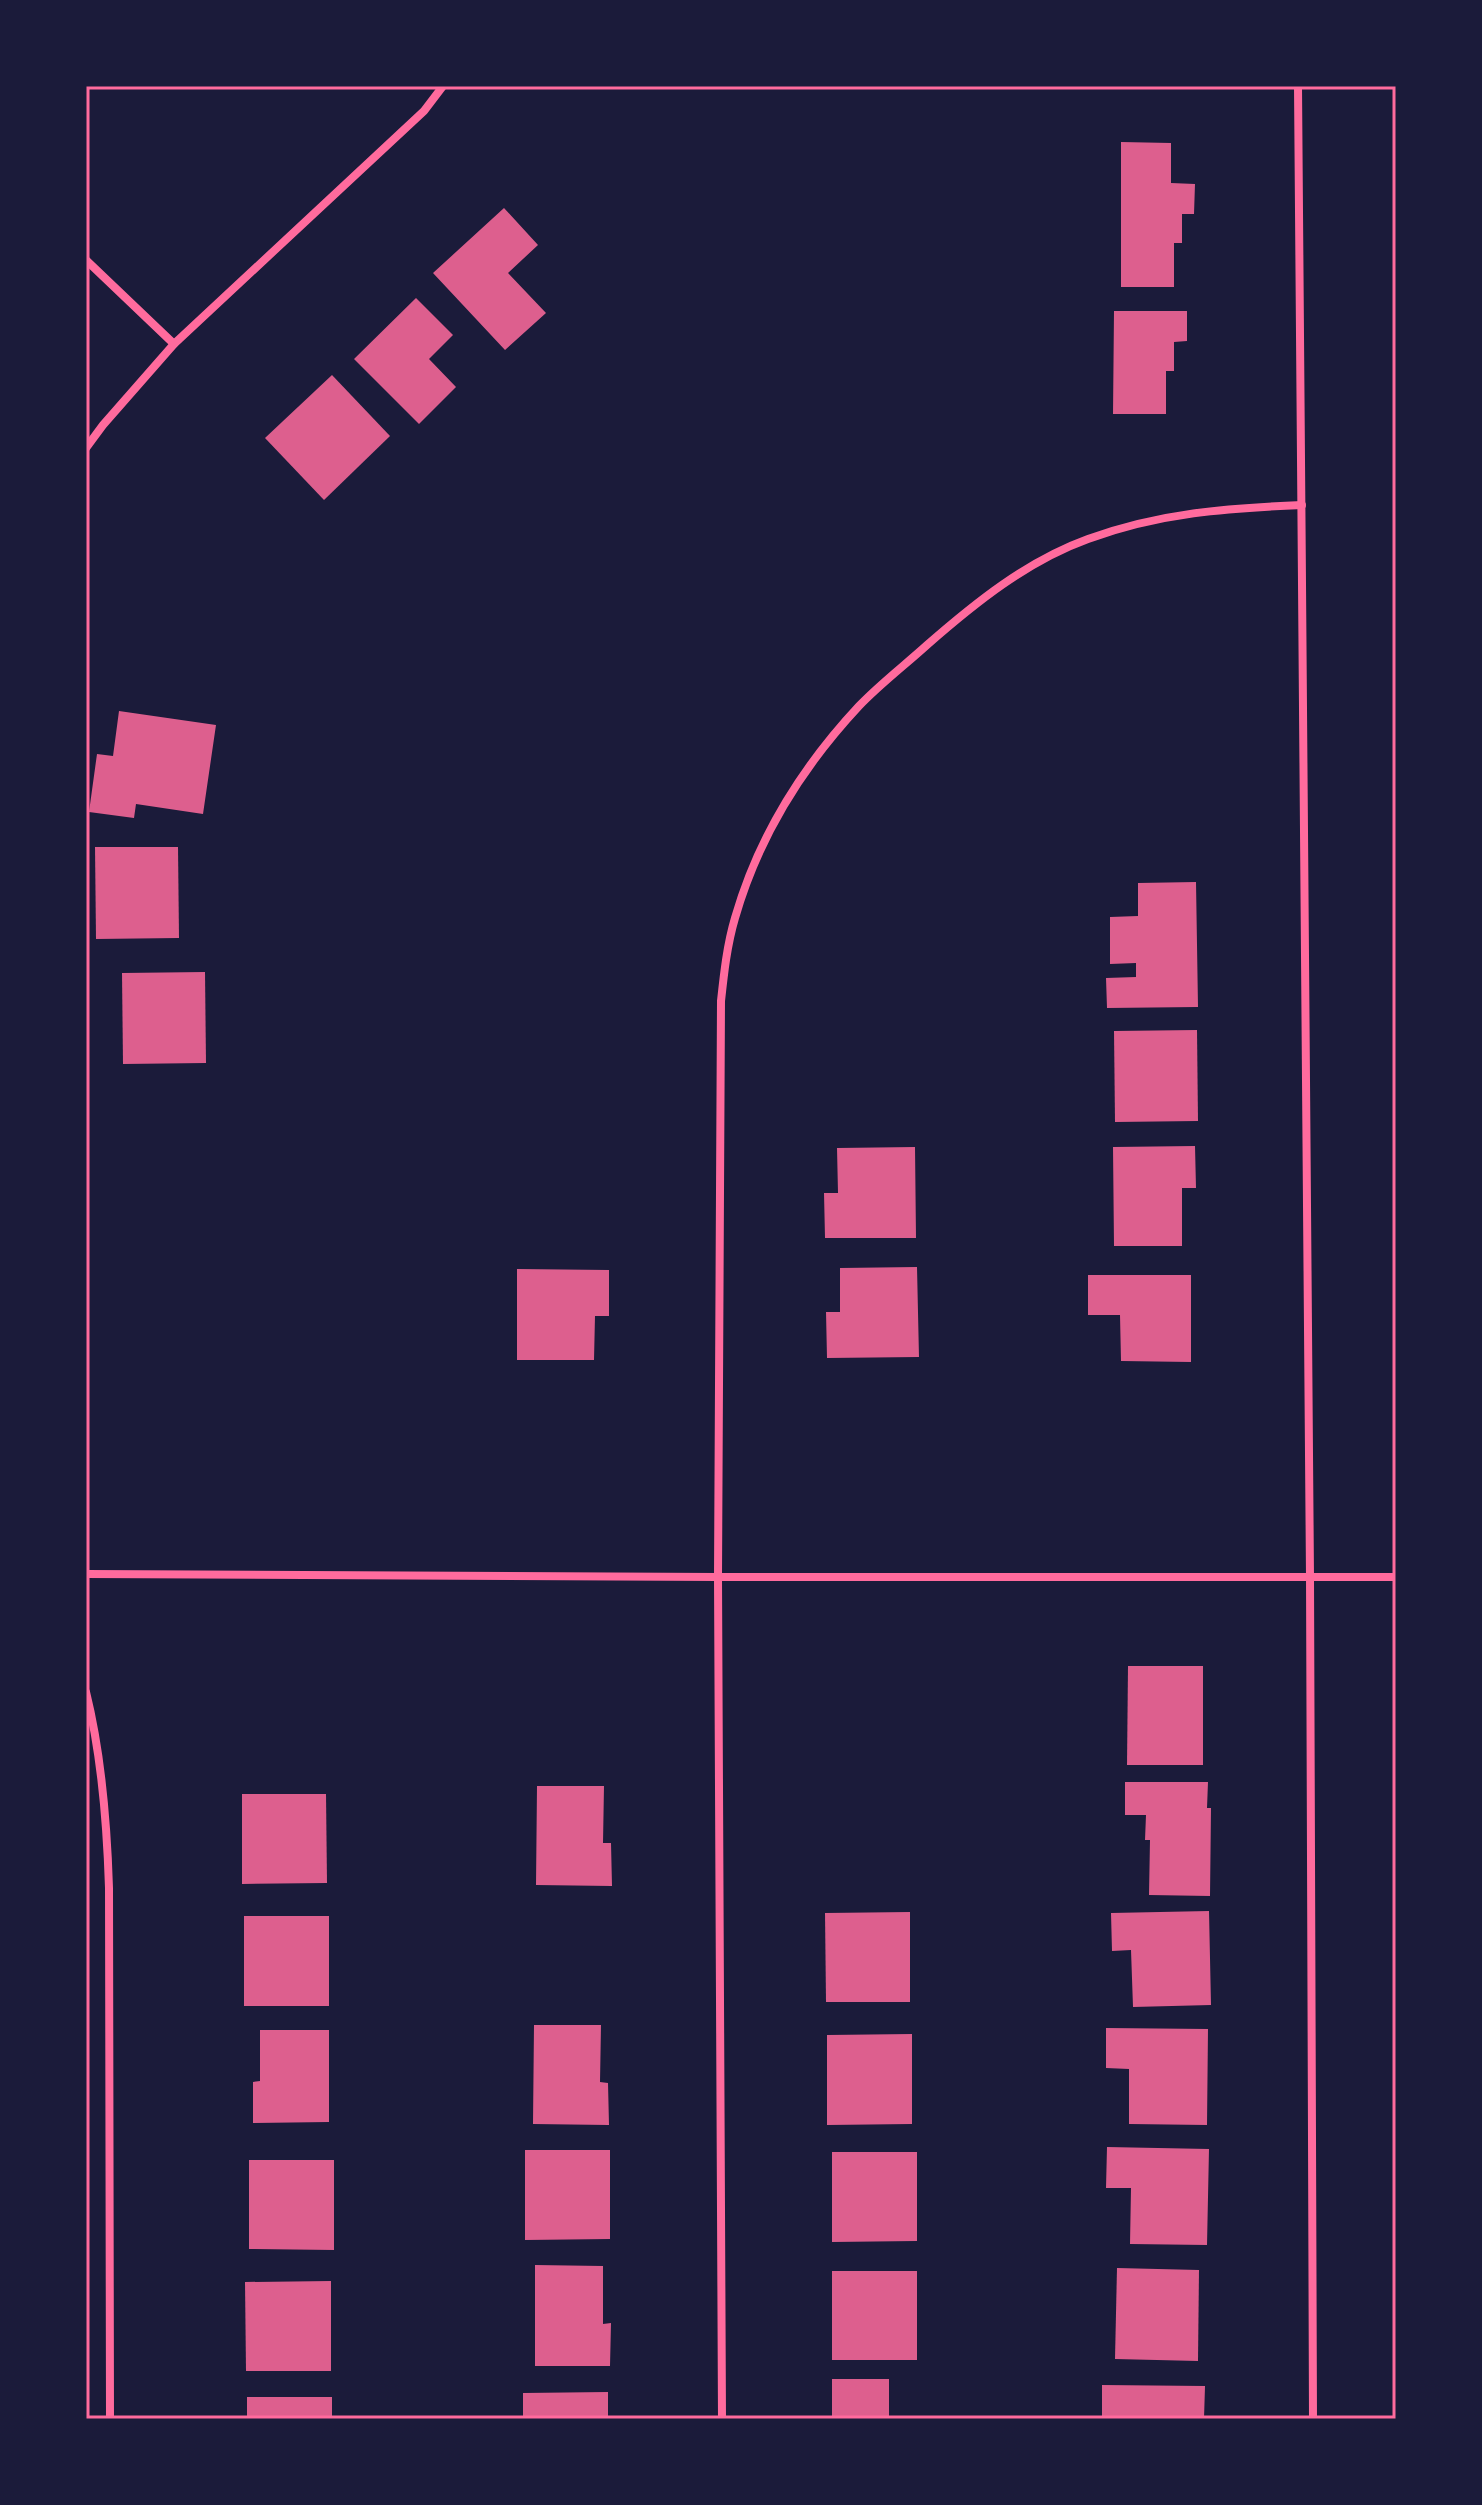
<svg xmlns="http://www.w3.org/2000/svg" width="1482" height="2505" viewBox="0 0 1482 2505" font-family="Overpass,sans-serif">
  <style>
    .building { fill: #dd5f8e }
    .lines { fill: none; stroke-linecap: round; stroke-linejoin: round }
    .minor { stroke: #ff6b9d; stroke-width: 8 }
    .neatline { fill: none; stroke: #ff6b9d; stroke-width: 3 }
  </style>
  <rect width="100%" height="100%" fill="#1b1b3a"/>
  <!-- building -->
  <g class="building">
    <polygon points="1121,142 1171,143 1171,183 1195,184 1194,214 1182,214 1182,243 1174,243 1174,287 1121,287"/>
    <polygon points="504,208 538,245 508,273 546,313 505,350 433,273"/>
    <polygon points="416,298 453,335 429,359 456,387 419,424 354,359"/>
    <polygon points="1114,311 1187,311 1187,341 1174,342 1174,371 1166,371 1166,414 1113,414"/>
    <polygon points="332,375 390,436 324,500 265,438"/>
    <rect x="1393" y="670" width="3" height="51"/>
    <polygon points="119,711 216,725 203,814 136,804 134,818 89,812 97,754 113,756"/>
    <polygon points="95,847 178,847 179,938 96,939"/>
    <polygon points="1196,882 1198,1007 1107,1008 1106,978 1136,977 1136,963 1110,964 1110,917 1138,916 1138,883"/>
    <polygon points="205,972 206,1063 123,1064 122,973"/>
    <polygon points="1197,1030 1198,1121 1115,1122 1114,1031"/>
    <polygon points="1195,1146 1196,1188 1182,1188 1182,1246 1114,1246 1113,1147"/>
    <polygon points="915,1147 916,1238 825,1238 824,1193 838,1193 837,1148"/>
    <polygon points="917,1267 919,1357 827,1358 826,1312 840,1312 840,1268"/>
    <polygon points="517,1269 609,1270 609,1316 595,1316 594,1360 517,1360"/>
    <polygon points="1088,1275 1191,1275 1191,1362 1121,1361 1120,1315 1088,1315"/>
    <polygon points="1128,1666 1203,1666 1203,1765 1127,1765"/>
    <polygon points="1125,1782 1208,1782 1207,1808 1211,1808 1210,1896 1149,1895 1150,1840 1145,1840 1146,1815 1125,1815"/>
    <polygon points="537,1786 604,1786 603,1843 611,1843 612,1886 536,1885"/>
    <polygon points="242,1794 326,1794 327,1883 242,1884"/>
    <polygon points="1209,1911 1211,2005 1133,2007 1131,1950 1112,1951 1111,1913"/>
    <polygon points="910,1912 910,2002 826,2002 825,1913"/>
    <rect x="244" y="1916" width="85" height="90"/>
    <polygon points="534,2025 601,2025 600,2082 608,2083 609,2125 533,2124"/>
    <polygon points="1106,2028 1208,2029 1207,2125 1129,2124 1129,2069 1106,2068"/>
    <polygon points="260,2030 329,2030 329,2122 253,2123 253,2082 260,2081"/>
    <polygon points="912,2034 912,2124 827,2125 827,2035"/>
    <polygon points="1107,2147 1209,2149 1207,2245 1130,2244 1131,2188 1106,2188"/>
    <polygon points="525,2150 610,2150 610,2239 525,2240"/>
    <polygon points="832,2152 917,2152 917,2241 832,2242"/>
    <polygon points="249,2160 334,2160 334,2250 249,2249"/>
    <polygon points="535,2265 603,2266 603,2324 611,2323 610,2366 535,2366"/>
    <polygon points="1117,2268 1199,2270 1198,2361 1115,2359"/>
    <rect x="832" y="2271" width="85" height="89"/>
    <polygon points="331,2281 331,2371 246,2371 245,2282"/>
    <rect x="832" y="2379" width="57" height="40"/>
    <polygon points="1102,2385 1205,2386 1204,2419 1102,2419"/>
    <polygon points="608,2392 608,2419 523,2419 523,2393"/>
    <rect x="247" y="2397" width="85" height="22"/>
  </g>
  <g class="lines">
    <!-- minor -->
    <g class="minor">
      <polyline points="1298,86 1310,1577 1313,2419"/>
      <polyline points="86,260 174,344"/>
      <polyline points="86,448 103,425 174,344 424,111 443,86"/>
      <polyline points="86,1574 718,1577 1396,1577"/>
      <path d="M 86,1692 C 102,1756 107,1823 109,1888 L 110,2419"/>
      <path d="M 722,2419 L 718,1577 L 721,1001 C 724,973 727,945 735,918 C 758,838 803,766 859,706 C 880,684 905,665 927,645 C 975,603 1027,561 1088,539 C 1159,513 1227,508 1302,505"/>
    </g>
  </g>
  <!-- border -->
  <rect width="1482" height="2505" fill="none" stroke="#1b1b3a" stroke-width="176"/>
  <rect x="88" y="88" width="1306" height="2329" class="neatline"/>
</svg>
